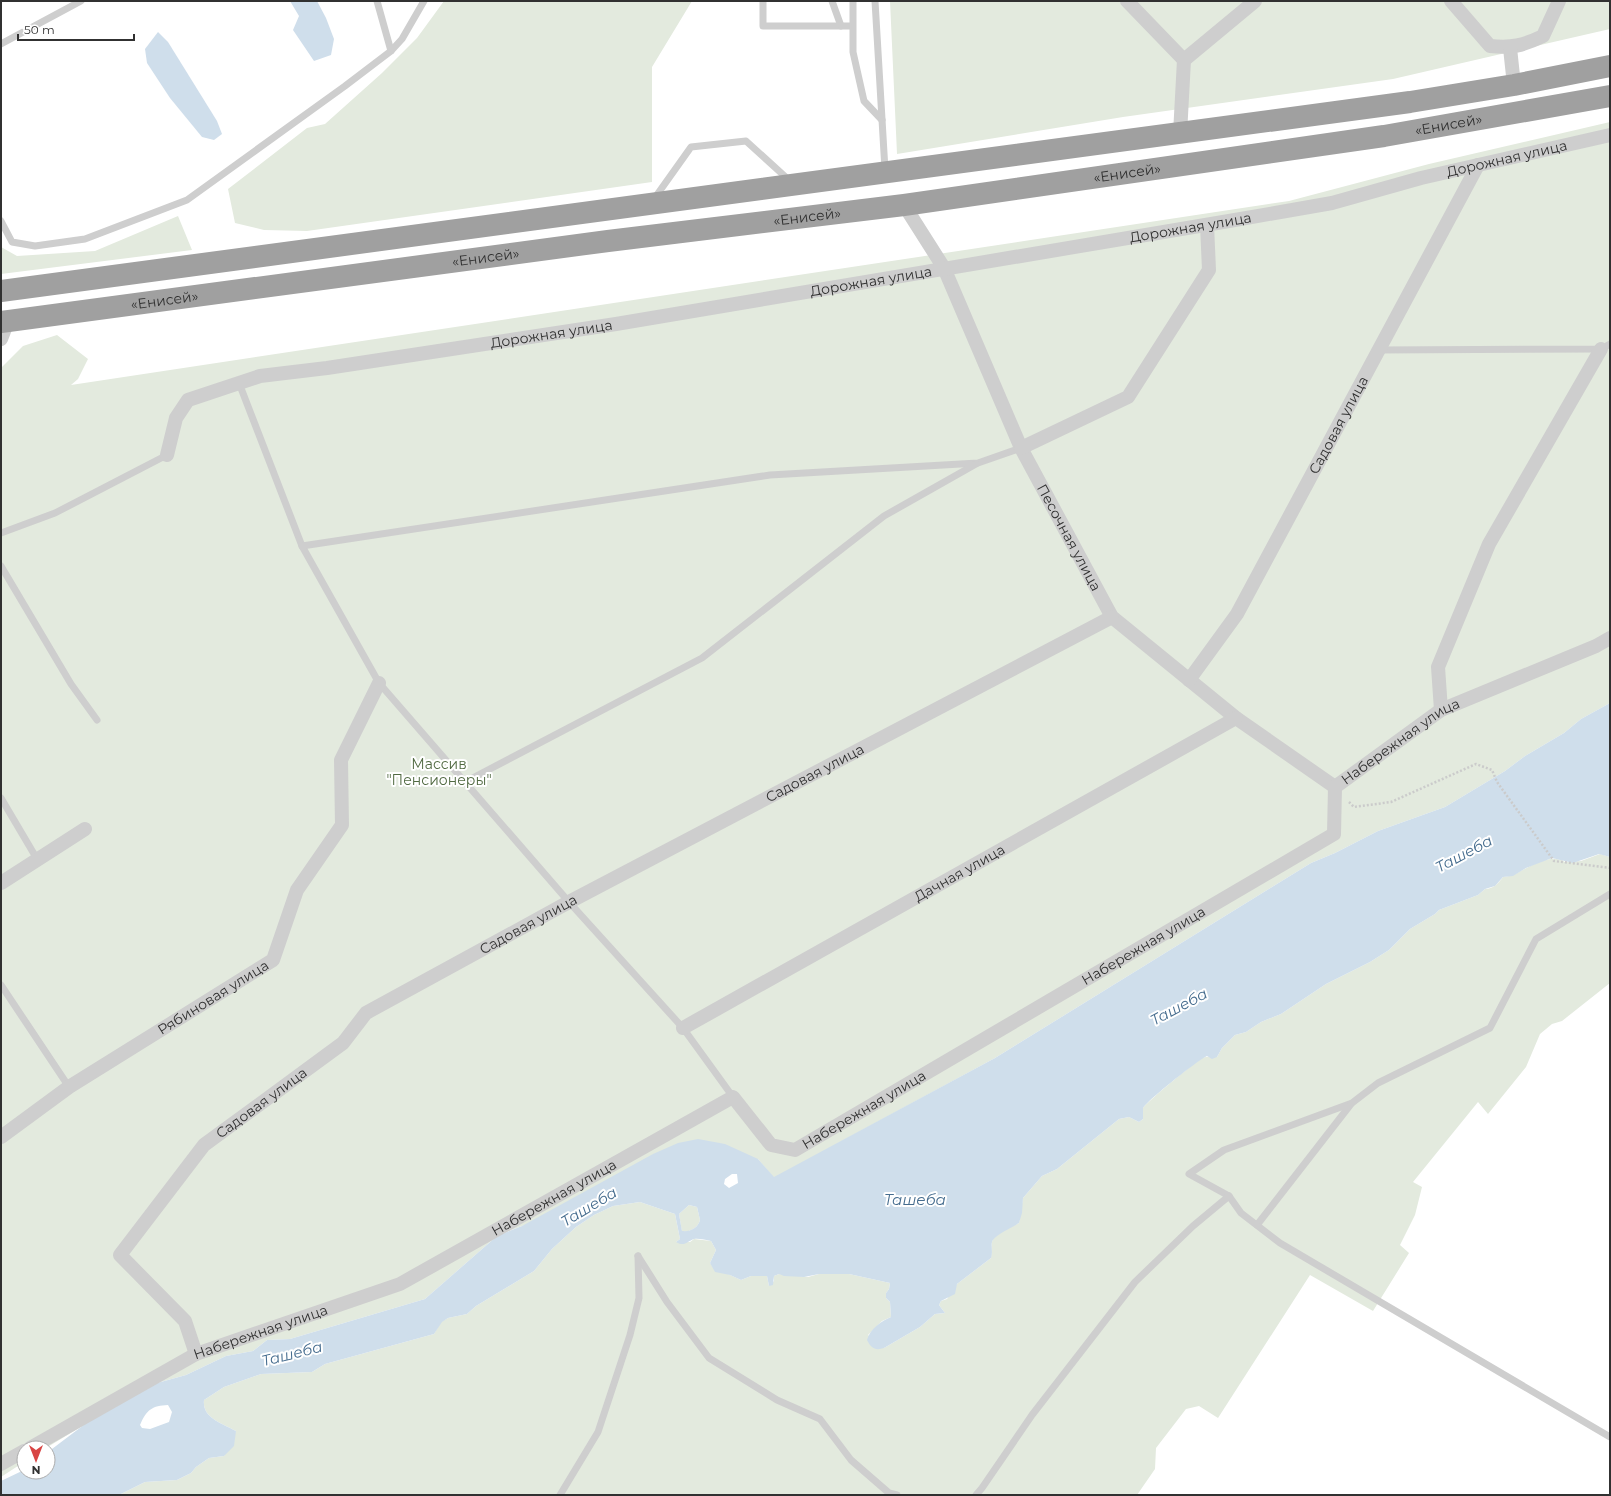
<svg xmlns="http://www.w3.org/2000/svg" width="1611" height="1496" viewBox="0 0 1611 1496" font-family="Montserrat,sans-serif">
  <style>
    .green { fill: #e3eade }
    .water { fill: #cfdeeb; fill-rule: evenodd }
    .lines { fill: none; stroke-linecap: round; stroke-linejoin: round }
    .path { stroke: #cbcbcb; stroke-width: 2.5; stroke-dasharray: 2 2; stroke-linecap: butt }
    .service { stroke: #cecece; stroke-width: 7 }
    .minor { stroke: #cecece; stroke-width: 14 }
    .trunk { stroke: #a0a0a0; stroke-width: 22 }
    .labels { text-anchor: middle; stroke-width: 4; stroke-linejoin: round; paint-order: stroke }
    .street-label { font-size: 14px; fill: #313131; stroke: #fff }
    .park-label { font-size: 14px; fill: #516a42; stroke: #fff }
    .water-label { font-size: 15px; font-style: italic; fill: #456c8e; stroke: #fff }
  </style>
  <rect width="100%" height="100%" fill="#fff"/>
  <!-- green -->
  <g class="green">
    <polygon points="444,1 692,1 652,67 652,182 307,231 264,230 235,223 228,189 307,128 325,124 382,73 417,38"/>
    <polygon points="890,1 1610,1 1610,29 1393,79 1123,117 897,154"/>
    <polygon points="1610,122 1610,703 1581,719 1564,733 1525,756 1505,771 1445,807 1378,831 1335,853 1311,863 995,1058 774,1178 758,1159 522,1226 497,1236 425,1299 290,1339 267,1340 253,1351 226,1356 186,1375 150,1385 46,1448 24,1448 24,1462 1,1477 1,368 23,346 57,335 88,359 78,379 71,385 1289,201 1429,164"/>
    <polygon points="178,216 192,250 1,274 1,247 17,256 95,251"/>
    <path d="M 1600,854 L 1610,857 L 1610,983 L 1562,1021 L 1552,1024 L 1540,1034 L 1526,1067 L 1488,1114 L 1478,1102 L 1413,1182 L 1422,1187 L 1415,1215 L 1400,1245 L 1409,1253 L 1373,1311 L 1310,1275 L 1218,1418 L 1199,1406 L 1186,1409 L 1156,1448 L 1155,1469 L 1137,1495 L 119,1495 L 145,1482 L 177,1480 L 191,1473 L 196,1467 L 209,1458 L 224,1456 L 236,1431 C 222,1423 202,1418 204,1400 L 224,1387 L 261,1374 L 312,1372 L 325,1364 L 434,1334 L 441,1322 L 448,1318 L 467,1314 L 476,1306 L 534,1271 L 552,1249 L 576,1227 L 594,1215 L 613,1206 L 640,1202 L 675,1214 L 680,1239 L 676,1242 L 690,1242 L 694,1239 L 711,1241 L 716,1250 L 710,1263 L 713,1267 L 741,1280 L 751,1276 L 767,1276 L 769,1286 L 774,1281 L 774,1276 L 779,1274 L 808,1277 L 819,1274 L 849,1274 L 890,1283 L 889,1289 L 886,1293 L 886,1298 L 890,1302 L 891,1317 L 882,1321 L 868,1335 L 884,1348 L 920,1327 L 935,1314 L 945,1313 L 939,1305 L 941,1301 L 947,1299 L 957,1284 L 991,1258 C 992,1253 991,1247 992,1242 C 994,1233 1012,1227 1019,1223 L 1023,1198 L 1042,1176 L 1057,1169 L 1119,1119 L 1129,1117 L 1139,1122 L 1143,1119 L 1143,1108 C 1147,1102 1195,1062 1202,1058 C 1207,1056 1212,1057 1217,1057 L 1222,1048 L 1235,1035 L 1246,1032 L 1261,1022 L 1281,1014 L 1326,984 L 1370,962 L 1389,950 L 1410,929 L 1435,914 L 1439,910 L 1478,895 L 1485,889 C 1493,889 1498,884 1503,877 C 1507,876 1512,876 1515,874 C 1529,867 1551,852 1565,862 L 1581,861 Z"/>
    <path d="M 689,1205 L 697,1207 L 700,1220 C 698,1228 690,1232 682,1232 L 679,1214 Z"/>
  </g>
  <!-- water -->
  <g class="water">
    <polygon points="290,1 317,1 326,18 334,39 331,55 314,61 293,30 299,16"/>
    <polygon points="158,32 168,42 217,121 222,134 214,140 202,137 170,98 147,63 145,49"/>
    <path d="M 1610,703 L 1610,857 L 1599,854 L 1573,863 L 1552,858 L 1526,868 L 1513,876 L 1503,877 L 1495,886 L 1485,889 L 1478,895 L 1439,910 L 1435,914 L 1410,929 L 1389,950 L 1370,962 L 1326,984 L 1281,1014 L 1261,1022 L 1246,1032 L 1235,1035 L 1222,1048 L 1217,1057 L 1212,1059 L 1207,1056 C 1198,1060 1148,1100 1143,1108 L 1143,1119 L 1139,1122 L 1129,1117 L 1119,1119 L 1057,1169 L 1042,1176 L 1023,1198 L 1022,1213 L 1019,1223 C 1013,1227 994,1235 992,1242 C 991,1247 993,1252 991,1258 L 957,1284 L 955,1294 L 941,1301 L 939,1305 L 945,1313 L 935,1314 L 920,1327 L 884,1348 C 875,1351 871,1348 867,1340 C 870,1329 881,1321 891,1317 L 890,1302 L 886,1298 L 886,1293 L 889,1289 L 890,1283 L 849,1274 L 819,1274 L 804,1277 L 784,1276 L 779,1274 L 774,1276 L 773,1285 L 769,1286 L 767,1276 L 751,1276 L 741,1280 L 730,1275 L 715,1272 L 710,1263 L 716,1250 L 711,1241 C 706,1240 698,1238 694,1239 C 686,1242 685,1247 676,1242 L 680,1239 L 675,1214 L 640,1202 L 613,1206 L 594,1215 L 576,1227 L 552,1249 L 534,1271 L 476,1306 L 467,1314 L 448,1318 L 442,1322 L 434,1334 L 325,1364 L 312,1372 L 261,1374 L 224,1387 L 204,1400 C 202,1418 222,1423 236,1431 L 234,1446 L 224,1456 L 209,1458 L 196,1467 L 191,1473 L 177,1480 L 145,1482 L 119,1495 L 1,1495 L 1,1481 L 24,1470 L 24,1472 L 48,1472 L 48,1452 L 93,1418 L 150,1385 L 186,1375 L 226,1356 L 253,1351 L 267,1340 L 290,1339 L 425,1299 L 497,1236 L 522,1226 L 653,1154 L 678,1143 L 698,1139 L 725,1144 L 758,1159 L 774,1177 L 995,1058 L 1311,863 L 1335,853 L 1378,831 L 1445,807 L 1505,771 L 1525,756 L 1564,733 L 1581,719 ZM 732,1174 L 737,1174 L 738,1183 L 729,1188 L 724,1184 L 725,1179 ZM 689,1205 L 697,1207 L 700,1220 C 698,1228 690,1232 682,1231 L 679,1214 ZM 168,1405 L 172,1412 L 169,1422 L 150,1429 L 142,1428 L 140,1425 C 147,1409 152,1406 168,1405 Z"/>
  </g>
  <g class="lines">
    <!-- path -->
    <polyline class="path" points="1349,802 1354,807 1391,802 1476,764 1492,770 1497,782 1554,861 1610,868"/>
    <!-- service -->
    <g class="service">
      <polyline points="377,1 391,51"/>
      <polyline points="763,1 763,26 852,26"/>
      <polyline points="832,1 841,26"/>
      <polyline points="853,1 853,52 864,101 882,120"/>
      <polyline points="875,1 885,170"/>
      <polyline points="1,44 81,1"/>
      <polyline points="654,199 691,147 746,141 790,181"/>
      <polyline points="1,221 12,242 35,246 85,239 187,200 345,86 391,51 402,39 424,1"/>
      <polyline points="1378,350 1601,349 1610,344"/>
      <polyline points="239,383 302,546 379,683 569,902 683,1028 733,1097"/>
      <polyline points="1,533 55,513 167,455"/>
      <polyline points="302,546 770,475 978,463 1021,448"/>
      <polyline points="1,566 71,684 97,720"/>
      <polyline points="465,782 702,658 884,516 976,464"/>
      <polyline points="1,798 37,859"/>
      <polyline points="1,985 69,1087"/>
      <polyline points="1229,1196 1189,1174 1224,1150 1352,1103 1378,1083 1490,1028 1536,939 1610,894"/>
      <polyline points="1257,1225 1351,1104"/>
      <polyline points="638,1256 667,1302 709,1358 777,1400 820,1419 851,1460 889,1493 897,1495"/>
      <polyline points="560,1495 598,1432 630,1335 639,1298 638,1256"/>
      <polyline points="976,1495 982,1488 1032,1415 1135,1282 1193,1226 1229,1196 1241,1213 1280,1243 1610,1437"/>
    </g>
    <!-- minor -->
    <g class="minor">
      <polyline points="1127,1 1184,60"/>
      <path d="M 1451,1 L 1490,46 C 1512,48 1522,46 1543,36 L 1559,1"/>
      <polyline points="1510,48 1514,85"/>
      <polyline points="1180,134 1184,60 1255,1"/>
      <path id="s1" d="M 904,205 L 944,268 L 1021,448 L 1112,617 L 1236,718 L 1335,787"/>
      <polyline points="1,339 8,321"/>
      <polyline points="1021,448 1128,397 1209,270 1207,225"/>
      <path id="s2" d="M 167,455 L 176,418 L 188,400 L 260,376 L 327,368 L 616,324 L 1229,221 L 1332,203 L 1421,178 L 1610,135"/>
      <path id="s3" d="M 1189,680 L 1237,614 L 1478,165"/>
      <polyline points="1441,710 1438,667 1489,544 1601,349"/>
      <polyline points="1,883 85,829"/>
      <path id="s4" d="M 683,1028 L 1236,718"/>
      <path id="s5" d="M 1,1137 L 69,1087 L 273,960 L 297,890 L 342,825 L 341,760 L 379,683"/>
      <path id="s6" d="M 196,1354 L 185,1321 L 120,1255 L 204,1145 L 343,1043 L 366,1013 L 569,902 L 1112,617"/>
      <path id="s7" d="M 30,1448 L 196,1354 L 400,1284 L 733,1097 L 771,1145 L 795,1150 L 1334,834 L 1335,787 L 1441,710 L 1596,646 L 1610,638"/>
      <polyline points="1,1464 24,1451"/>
    </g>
    <!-- trunk -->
    <g class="trunk">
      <polyline points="1,291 1410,102 1514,85 1610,66"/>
      <path id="s8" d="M 1,322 L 608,241 L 904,205 L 1384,136 L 1610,96"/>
    </g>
  </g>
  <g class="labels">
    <!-- street labels -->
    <g class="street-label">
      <text dy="5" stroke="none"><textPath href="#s8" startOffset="1461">«Енисей»</textPath></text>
      <text dy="5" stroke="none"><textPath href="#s2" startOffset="1402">Дорожная улица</textPath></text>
      <text dy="5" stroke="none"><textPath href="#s8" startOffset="1136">«Енисей»</textPath></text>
      <text dy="5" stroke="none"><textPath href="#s8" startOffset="813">«Енисей»</textPath></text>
      <text dy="5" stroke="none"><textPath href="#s2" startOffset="1078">Дорожная улица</textPath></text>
      <text dy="5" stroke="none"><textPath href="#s8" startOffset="489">«Енисей»</textPath></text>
      <text dy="5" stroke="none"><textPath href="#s2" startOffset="754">Дорожная улица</textPath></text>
      <text dy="5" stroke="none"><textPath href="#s8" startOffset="165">«Енисей»</textPath></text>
      <text dy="5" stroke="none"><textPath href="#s2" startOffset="430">Дорожная улица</textPath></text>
      <text dy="5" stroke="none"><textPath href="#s3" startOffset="296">Садовая улица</textPath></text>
      <text dy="5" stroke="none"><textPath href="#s1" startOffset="372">Песочная улица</textPath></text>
      <text dy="5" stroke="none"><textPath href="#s7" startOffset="1626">Набережная улица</textPath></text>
      <text dy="5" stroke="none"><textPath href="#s6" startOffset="985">Садовая улица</textPath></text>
      <text dy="5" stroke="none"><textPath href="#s4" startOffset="317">Дачная улица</textPath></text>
      <text dy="5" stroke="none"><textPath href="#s6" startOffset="661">Садовая улица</textPath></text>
      <text dy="5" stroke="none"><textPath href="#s7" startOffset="1278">Набережная улица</textPath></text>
      <text dy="5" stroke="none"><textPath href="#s5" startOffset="254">Рябиновая улица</textPath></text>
      <text dy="5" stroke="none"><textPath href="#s6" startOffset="337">Садовая улица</textPath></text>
      <text dy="5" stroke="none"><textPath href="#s7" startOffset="954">Набережная улица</textPath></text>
      <text dy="5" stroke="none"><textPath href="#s7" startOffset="583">Набережная улица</textPath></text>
      <text dy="5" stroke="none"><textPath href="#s7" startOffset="259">Набережная улица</textPath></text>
    </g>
    <!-- park labels -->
    <g class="park-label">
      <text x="439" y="769">Массив<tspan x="439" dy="16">"Пенсионеры"</tspan></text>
    </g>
    <!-- water labels -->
    <g class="water-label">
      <text transform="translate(1464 854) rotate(-28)" y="5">Ташеба</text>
      <text transform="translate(1179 1007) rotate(-28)" y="5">Ташеба</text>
      <text x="915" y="1205">Ташеба</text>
      <text transform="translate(589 1207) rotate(-31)" y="5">Ташеба</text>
      <text transform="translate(292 1354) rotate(-14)" y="5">Ташеба</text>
    </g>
  </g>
  <!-- border -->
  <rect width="1611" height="1496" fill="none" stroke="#313131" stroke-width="4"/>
  <!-- north arrow -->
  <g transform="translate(36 1460) rotate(180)"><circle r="19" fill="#ffffff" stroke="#adadad"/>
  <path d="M0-3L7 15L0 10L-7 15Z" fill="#d84544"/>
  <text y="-6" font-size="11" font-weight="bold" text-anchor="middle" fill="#313131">N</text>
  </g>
  <!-- scale -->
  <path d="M18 34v6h116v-6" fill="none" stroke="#313131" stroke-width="2"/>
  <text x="24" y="34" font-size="12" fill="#313131" stroke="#ffffff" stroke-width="3" paint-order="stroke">50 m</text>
</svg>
